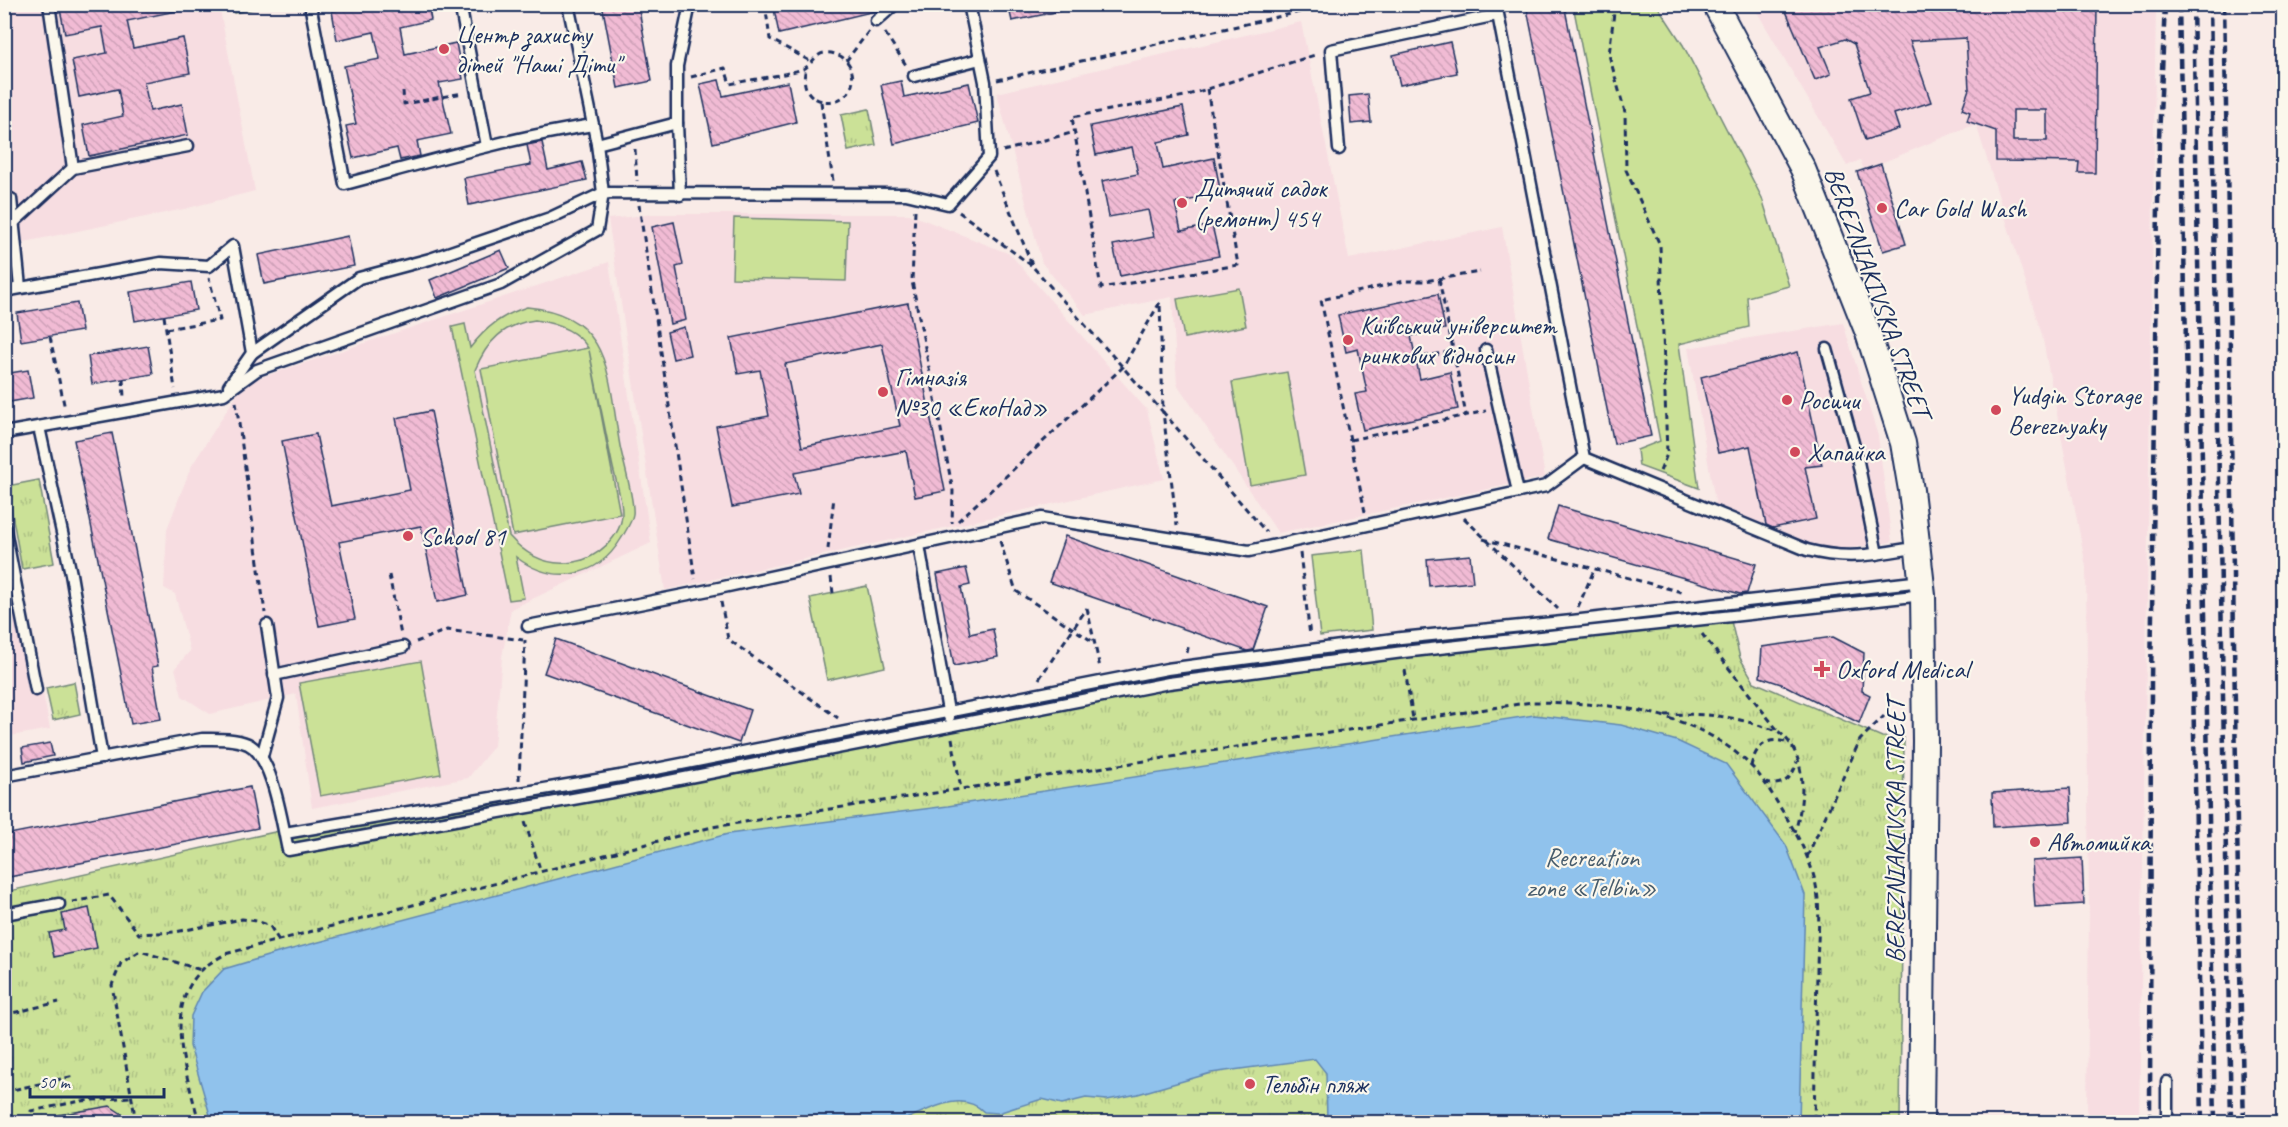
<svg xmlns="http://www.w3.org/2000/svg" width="2288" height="1127" viewBox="0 0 2288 1127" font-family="Caveat,sans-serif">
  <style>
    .built { fill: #f7dde1 }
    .grass { fill: #cbe197; stroke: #73887a; stroke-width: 1.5; fill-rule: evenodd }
    .park { fill: url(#park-tufts); stroke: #73887a; stroke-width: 1.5 }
    .water { fill: #90c2ec; stroke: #6187b3; stroke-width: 1.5 }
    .building { fill: url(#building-back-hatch); stroke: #1b2f5e; stroke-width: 1.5; fill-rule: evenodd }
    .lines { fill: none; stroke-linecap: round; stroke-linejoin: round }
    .service-casing { stroke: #1b2f5e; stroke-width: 15 }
    .tertiary-casing { stroke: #1b2f5e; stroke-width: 28 }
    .path { stroke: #1b2f5e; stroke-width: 3; stroke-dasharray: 6 4.5; stroke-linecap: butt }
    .service { stroke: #fbf7ec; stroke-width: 10 }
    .tertiary { stroke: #fbf7ec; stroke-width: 24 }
    .rail { stroke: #1b2f5e; stroke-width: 4.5; stroke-dasharray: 9 4.5; stroke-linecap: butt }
    .poi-dot { fill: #d1495b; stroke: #fbf7ec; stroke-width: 2 }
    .labels { text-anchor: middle; stroke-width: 4.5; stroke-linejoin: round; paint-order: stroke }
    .poi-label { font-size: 26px; fill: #1b2f5e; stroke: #fbf7ec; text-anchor: start }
    .street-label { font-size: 26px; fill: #1b2f5e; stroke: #fbf7ec }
    .park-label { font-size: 26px; fill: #475c6c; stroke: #fbf7ec }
  </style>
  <defs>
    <pattern id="park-tufts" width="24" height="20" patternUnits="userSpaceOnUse" patternTransform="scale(1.5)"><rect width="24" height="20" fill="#cbe197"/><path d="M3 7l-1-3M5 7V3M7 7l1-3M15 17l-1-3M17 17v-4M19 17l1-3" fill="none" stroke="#aec185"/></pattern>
    <pattern id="building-back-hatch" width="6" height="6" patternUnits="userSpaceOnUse" patternTransform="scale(1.5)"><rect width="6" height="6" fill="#f1bbd4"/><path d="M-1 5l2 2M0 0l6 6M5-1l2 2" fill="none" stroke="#cea1b8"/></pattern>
  </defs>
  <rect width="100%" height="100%" fill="#f9ebe7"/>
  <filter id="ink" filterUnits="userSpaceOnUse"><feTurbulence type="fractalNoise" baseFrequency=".0167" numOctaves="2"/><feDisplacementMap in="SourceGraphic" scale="12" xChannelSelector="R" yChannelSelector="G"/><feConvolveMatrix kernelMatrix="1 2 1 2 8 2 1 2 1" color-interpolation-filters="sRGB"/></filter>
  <g filter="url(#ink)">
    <!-- built -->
    <g class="built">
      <polygon points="5,5 219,5 255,191 184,209 5,246"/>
      <polygon points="1753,5 2156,5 2139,1122 2087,1122 2089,906 2086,567 2042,335 1976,124 1864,170 1860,160 1847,166"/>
      <polygon points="1301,22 1349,259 1502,227 1545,477 1278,533 1177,384 1172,297 1085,315 1042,263 997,93"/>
      <polygon points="655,214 909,214 1010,254 1147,410 1164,479 665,590 608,219"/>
      <polygon points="609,262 651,543 511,609 502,657 494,746 468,778 312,808 296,694 210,714 182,696 175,668 190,651 175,594 164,588 167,529 191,467 244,383"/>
      <polygon points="1843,323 1878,436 1892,542 1829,551 1780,534 1716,507 1688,348"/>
      <polygon points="4,492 50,729 5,737 4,737"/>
    </g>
    <!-- grass -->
    <g class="grass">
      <polygon points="232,5 232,4 271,5 234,13"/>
      <polygon points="1573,5 1657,5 1683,45 1762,198 1789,286 1747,297 1749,327 1679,344 1699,488 1639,466 1637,450 1660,441"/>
      <polygon points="734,218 848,221 846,281 732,278"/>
      <polygon points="1239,288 1246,326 1184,338 1177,299"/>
      <path d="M 527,307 C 613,314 608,379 620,446 C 623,461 635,502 633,514 C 632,522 625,532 621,539 C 597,579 553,585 516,557 L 524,598 L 509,600 L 452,327 L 465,324 L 470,348 C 486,327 502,315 527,307 ZM 535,320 C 555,323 577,330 588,348 L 481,369 L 513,535 L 620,514 L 589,350 C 597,388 604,425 612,463 C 615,479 622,497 622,513 C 622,537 596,559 574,562 C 548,567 526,555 509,536 L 475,370 C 487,341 504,324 535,320 Z"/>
      <polygon points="1287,372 1305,475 1250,485 1232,382"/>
      <polygon points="1364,550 1372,630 1320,636 1311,556"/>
      <polygon points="867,586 885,667 827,680 810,598"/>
      <polygon points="421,661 441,774 320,796 299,683"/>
    </g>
    <!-- park -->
    <g class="park">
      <polygon points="869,109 876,145 848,151 841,115"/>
      <polygon points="39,480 54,563 22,569 7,486"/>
      <polygon points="1728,609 1740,658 1754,682 1882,737 1904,738 1900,1122 5,1122 4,1063 10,1062 4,1038 5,892 279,831 1179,668 1673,610"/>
      <polygon points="74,682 80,714 53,720 46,688"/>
    </g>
    <!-- water -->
    <path class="water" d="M 1534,715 L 1621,725 L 1677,741 L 1726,764 L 1786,845 L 1805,895 L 1799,1122 L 1327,1122 L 1326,1073 L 1315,1059 L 1211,1073 L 1138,1094 L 1107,1100 L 1086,1098 L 1062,1104 L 1042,1099 L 998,1113 L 984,1112 C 961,1088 925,1112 899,1122 L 212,1122 L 190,1046 L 191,1016 L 202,992 L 224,969 L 281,952 L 728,834 L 948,806 Z"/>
    <!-- building -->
    <g class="building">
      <polygon points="59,4 175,4 176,11 127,21 133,48 183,38 190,73 144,82 150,111 182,104 188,135 89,156 83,125 123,116 118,89 79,97 72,60 107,53 102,27 65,34"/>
      <polygon points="363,4 428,4 431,20 400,27 405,54 456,43 463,79 439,83 451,134 417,141 420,156 400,160 397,148 353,158 346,126 356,124 344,66 380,59 374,32 337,40 332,11"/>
      <polygon points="602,4 638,4 652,81 618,88"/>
      <polygon points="773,4 875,4 875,11 779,34"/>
      <polygon points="1008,4 1060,4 1061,11 1012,21"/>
      <polygon points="1526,4 1564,4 1651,436 1614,444"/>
      <path d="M 1783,4 L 2097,4 L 2095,173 L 2078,173 L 2079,162 L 1996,161 L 1996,131 L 1967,121 L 1970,112 L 1962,109 L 1969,89 L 1966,38 L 1910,41 L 1931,102 L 1894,114 L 1899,129 L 1865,140 L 1851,98 L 1870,92 L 1854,44 L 1845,39 L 1820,47 L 1831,74 L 1815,80 ZM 2013,110 L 2047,110 L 2047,141 L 2013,141 Z"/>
      <polygon points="1450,42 1457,73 1400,85 1393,55"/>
      <polygon points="719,80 723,96 788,82 796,122 713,143 700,84"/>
      <polygon points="901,81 904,97 969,83 978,123 894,144 881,85"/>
      <polygon points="1368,94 1371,122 1351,124 1349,96"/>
      <polygon points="1183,107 1189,135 1158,142 1163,169 1214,158 1221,194 1175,203 1181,231 1212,225 1219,256 1120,276 1113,245 1154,237 1148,210 1109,217 1102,181 1138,174 1132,147 1096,155 1090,126"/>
      <polygon points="542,142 548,170 582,162 587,180 469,205 464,178 531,165 527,145"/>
      <polygon points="1881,164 1906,244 1883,251 1857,172"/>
      <polygon points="674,222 683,265 676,267 686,320 670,324 652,227"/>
      <polygon points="348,236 354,266 264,284 258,255"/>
      <polygon points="501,250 509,268 437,298 430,280"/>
      <polygon points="191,282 196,310 135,321 130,292"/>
      <polygon points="1438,294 1445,329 1411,336 1420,379 1450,372 1458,409 1363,430 1355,394 1367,392 1358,349 1346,352 1338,315"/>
      <polygon points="77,303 82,331 21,341 17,313"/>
      <path d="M 908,303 L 945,491 L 915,497 L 906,451 L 794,473 L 799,494 L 732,507 L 716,426 L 769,416 L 760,370 L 738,374 L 731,338 ZM 882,344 L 900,426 L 802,447 L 785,364 Z"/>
      <polygon points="684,327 690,355 673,359 667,332"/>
      <polygon points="148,346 153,374 92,384 88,356"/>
      <polygon points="1798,352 1822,465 1805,467 1816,519 1773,528 1766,525 1750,446 1718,453 1701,377"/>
      <polygon points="28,370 33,398 4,403 4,374"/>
      <polygon points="431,411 468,595 437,602 421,526 339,542 355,619 319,626 282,441 316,434 331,506 410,490 396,418"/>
      <polygon points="112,433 158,666 152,667 161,719 131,724 74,440"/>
      <polygon points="1558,506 1756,564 1747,593 1740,594 1548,539"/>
      <polygon points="1065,536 1268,607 1253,650 1247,651 1049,582"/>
      <polygon points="1470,555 1473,582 1429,586 1427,559"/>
      <polygon points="966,568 970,585 961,587 970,634 993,629 998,657 954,666 937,574"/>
      <polygon points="1833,637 1864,653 1862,691 1870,695 1859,723 1784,685 1760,677 1762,647"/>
      <polygon points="556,639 750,710 739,743 544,673"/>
      <polygon points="50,743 53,756 24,762 22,748"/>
      <polygon points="250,787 258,828 4,878 4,835"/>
      <polygon points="2070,788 2072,822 1993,827 1992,793"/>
      <polygon points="2082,858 2084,904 2035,907 2032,861"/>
      <polygon points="89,908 97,948 54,957 49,933 65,930 62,914"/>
      <polygon points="110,1106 134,1122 59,1122 59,1115"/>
    </g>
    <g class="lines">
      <defs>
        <g id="service">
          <polyline points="49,4 73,168"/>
          <path d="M 310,4 L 345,184 C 427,162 508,138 593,125"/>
          <polyline points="460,4 487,146"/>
          <path d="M 1496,4 L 1584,458 L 1807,550 C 1849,561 1877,554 1919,547"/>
          <polyline points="876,21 895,4"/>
          <polyline points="914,76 980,59"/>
          <polyline points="677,123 680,195"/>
          <polyline points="597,144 677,123 677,66 690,4"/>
          <polyline points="1339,149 1331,50 1497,15"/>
          <polyline points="11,199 20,287"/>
          <polyline points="13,223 73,168 188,146"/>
          <polyline points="4,291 161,263 209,266 233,246 252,353 229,386"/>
          <polyline points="1827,349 1857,457 1877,554"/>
          <polyline points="1486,350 1518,492"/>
          <polyline points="252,353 359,278 430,259 550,218 603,193 906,194 948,204 989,157 985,82 969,4"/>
          <polyline points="39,427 71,574 102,758"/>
          <polyline points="4,433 224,394 257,370 501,284 597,230 603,193 597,144 568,4"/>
          <polyline points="4,525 36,690"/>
          <polyline points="919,545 949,717"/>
          <polyline points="528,626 719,588 1042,518 1249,551 1546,486 1584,458"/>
          <polyline points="274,675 403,647"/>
          <polyline points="262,756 278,698 267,625"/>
          <path d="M 4,776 L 202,739 C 216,739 234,738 248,744 C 273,756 282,824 288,850 L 623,790 L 1169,683 L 1403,652 L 1923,595"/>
          <polyline points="285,833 620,776 1167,669 1401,638 1572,621 1922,581"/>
          <polyline points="4,914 59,904"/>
          <polyline points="2167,1122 2167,1082"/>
        </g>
        <polyline id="tertiary" points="1715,4 1803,169 1868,333 1903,443 1911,490 1923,595 1925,741 1921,1122"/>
      </defs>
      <!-- service casing -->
      <use href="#service" class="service-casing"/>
      <!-- tertiary casing -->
      <use href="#tertiary" class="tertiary-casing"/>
      <!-- path -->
      <g class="path">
        <polyline points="765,4 770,39 810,61"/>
        <polyline points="1615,4 1609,55 1625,112 1626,170 1660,245 1667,454 1659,474"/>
        <polyline points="885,33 906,65"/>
        <polyline points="846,61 869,31"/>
        <path d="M 691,77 L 725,68 L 730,84 C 754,79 780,76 803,69 C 811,66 814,55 824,53 C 830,52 837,54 842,57 C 847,61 851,66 852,72 C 861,111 793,113 806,68"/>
        <polyline points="997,80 1335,4"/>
        <polyline points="1207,89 1238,265 1101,288 1072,117 1185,96 1318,54"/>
        <polyline points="403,91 404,104 463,93"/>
        <polyline points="821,102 833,181"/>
        <polyline points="635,149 637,181"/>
        <polyline points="1003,151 1075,132"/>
        <polyline points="994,171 1033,267 1163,412 1177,526"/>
        <polyline points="639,205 695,579"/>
        <polyline points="915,210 912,281 953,491 952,523"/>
        <polyline points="959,212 1031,265"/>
        <polyline points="1439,279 1466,415"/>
        <polyline points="164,316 175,389"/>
        <polyline points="166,329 220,320 209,278"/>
        <polyline points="50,337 65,409"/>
        <polyline points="1423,357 1453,351"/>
        <polyline points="123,379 124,398"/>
        <polyline points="236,402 265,613"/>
        <polyline points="1350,440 1486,411"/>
        <polyline points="1365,512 1321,300 1405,281 1425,281 1480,272"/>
        <polyline points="1464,518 1558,609"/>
        <polyline points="958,521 1123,367 1160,302 1163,412 1266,532"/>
        <polyline points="1483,539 1685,593"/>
        <polyline points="1000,541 1016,591 1095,643"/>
        <polyline points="828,549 834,497"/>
        <polyline points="1300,553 1310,636"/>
        <polyline points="389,575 401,635"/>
        <polyline points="831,577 833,593"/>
        <polyline points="721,602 728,639 838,718"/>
        <polyline points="1578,607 1594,570"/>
        <polyline points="1087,608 1100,668"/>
        <polyline points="1702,634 1779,732"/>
        <polyline points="416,642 447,630 523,640"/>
        <polyline points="1187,653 1189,643"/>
        <polyline points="1405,670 1413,719"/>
        <polyline points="1039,679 1087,608"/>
        <path d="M 1665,715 C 1700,713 1729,715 1761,726 C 1766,728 1775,729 1779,732 C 1809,755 1804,801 1795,832"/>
        <polyline points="952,738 961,789"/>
        <path d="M 1751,766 C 1755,748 1766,736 1785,742"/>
        <polyline points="519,780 525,640"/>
        <path d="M 1765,783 C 1783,787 1792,779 1797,762"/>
        <polyline points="525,822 541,872"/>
        <polyline points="1807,857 1860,740 1884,716"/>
        <polyline points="72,902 109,895 139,934 175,932 242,919 257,921 270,926 278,939"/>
        <polyline points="4,1015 59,1002"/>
        <polyline points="4,1092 74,1076"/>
        <polyline points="28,1122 31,1111 81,1101 131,1097"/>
        <polyline points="136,1122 112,985 121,963 140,951 201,970"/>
        <path d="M 199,1122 C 188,1077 161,1009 202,970 C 208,963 218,959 225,954 L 712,827 L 1532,702 C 1608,703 1691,708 1749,764 C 1763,777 1773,796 1783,812 C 1799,837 1816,869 1818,900 C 1820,924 1817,949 1817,973 C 1816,1023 1815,1073 1814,1122"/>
      </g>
      <!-- service -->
      <use href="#service" class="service"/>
      <!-- tertiary -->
      <use href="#tertiary" class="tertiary"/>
      <!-- rail -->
      <g class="rail">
        <polyline points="2179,4 2202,1122"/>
        <polyline points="2193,4 2215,1122"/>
        <polyline points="2210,4 2231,1122"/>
        <path d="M 2224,4 C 2232,377 2233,750 2244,1122"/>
        <polyline points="2150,1122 2151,681 2159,138 2165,4"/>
      </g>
    </g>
  </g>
  <!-- markers -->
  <g class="poi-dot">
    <circle cx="444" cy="49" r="6"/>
    <circle cx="1182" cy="203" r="6"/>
    <circle cx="1882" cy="208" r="6"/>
    <circle cx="1348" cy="340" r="6"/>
    <circle cx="883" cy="392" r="6"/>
    <circle cx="1787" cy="400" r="6"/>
    <circle cx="1996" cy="410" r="6"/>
    <circle cx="1795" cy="452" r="6"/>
    <circle cx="408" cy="536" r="6"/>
    <path d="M1819 660h6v6h6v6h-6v6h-6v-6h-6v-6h6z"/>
    <circle cx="2035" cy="842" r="6"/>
    <circle cx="1250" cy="1084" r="6"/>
  </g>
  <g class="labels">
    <!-- poi labels -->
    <g class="poi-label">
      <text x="456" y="43">Центр захисту<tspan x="456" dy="30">дітей "Наші Діти"</tspan></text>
      <text x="1194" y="197">Дитячий садок<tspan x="1194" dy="30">(ремонт) 454</tspan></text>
      <text x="1894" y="217">Car Gold Wash</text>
      <text x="1360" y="334">Київський університет<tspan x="1360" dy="30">ринкових відносин</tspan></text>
      <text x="895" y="386">Гімназія<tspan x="895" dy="30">№30 «ЕкоНад»</tspan></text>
      <text x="2008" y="404">Yudgin Storage<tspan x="2008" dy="30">Bereznyaky</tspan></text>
      <text x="1799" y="409">Росичи</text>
      <text x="1807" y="461">Хапайка</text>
      <text x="420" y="545">School 81</text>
      <text x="1836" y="678">Oxford Medical</text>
      <text x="2047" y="851">Автомийка</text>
      <text x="1262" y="1093">Тельбін пляж</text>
    </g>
    <!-- street labels -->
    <g class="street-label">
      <text transform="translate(1878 292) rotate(70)" y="9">BEREZNIAKIVSKA STREET</text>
      <text transform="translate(1895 831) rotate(-90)" y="9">BEREZNIAKIVSKA STREET</text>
    </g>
    <!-- park labels -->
    <g class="park-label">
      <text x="1592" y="866">Recreation<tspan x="1592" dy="30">zone «Telbin»</tspan></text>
    </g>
  </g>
  <!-- margin -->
  <rect width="2288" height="1127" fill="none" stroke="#fbf7ec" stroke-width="24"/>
  <rect x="12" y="12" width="2264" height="1103" fill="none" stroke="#1b2f5e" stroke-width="2" filter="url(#ink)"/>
  <!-- scale -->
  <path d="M30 1088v9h134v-9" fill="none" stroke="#1b2f5e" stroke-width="3"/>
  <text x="39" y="1088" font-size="18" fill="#1b2f5e" stroke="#fbf7ec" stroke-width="4.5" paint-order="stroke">50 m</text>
</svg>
